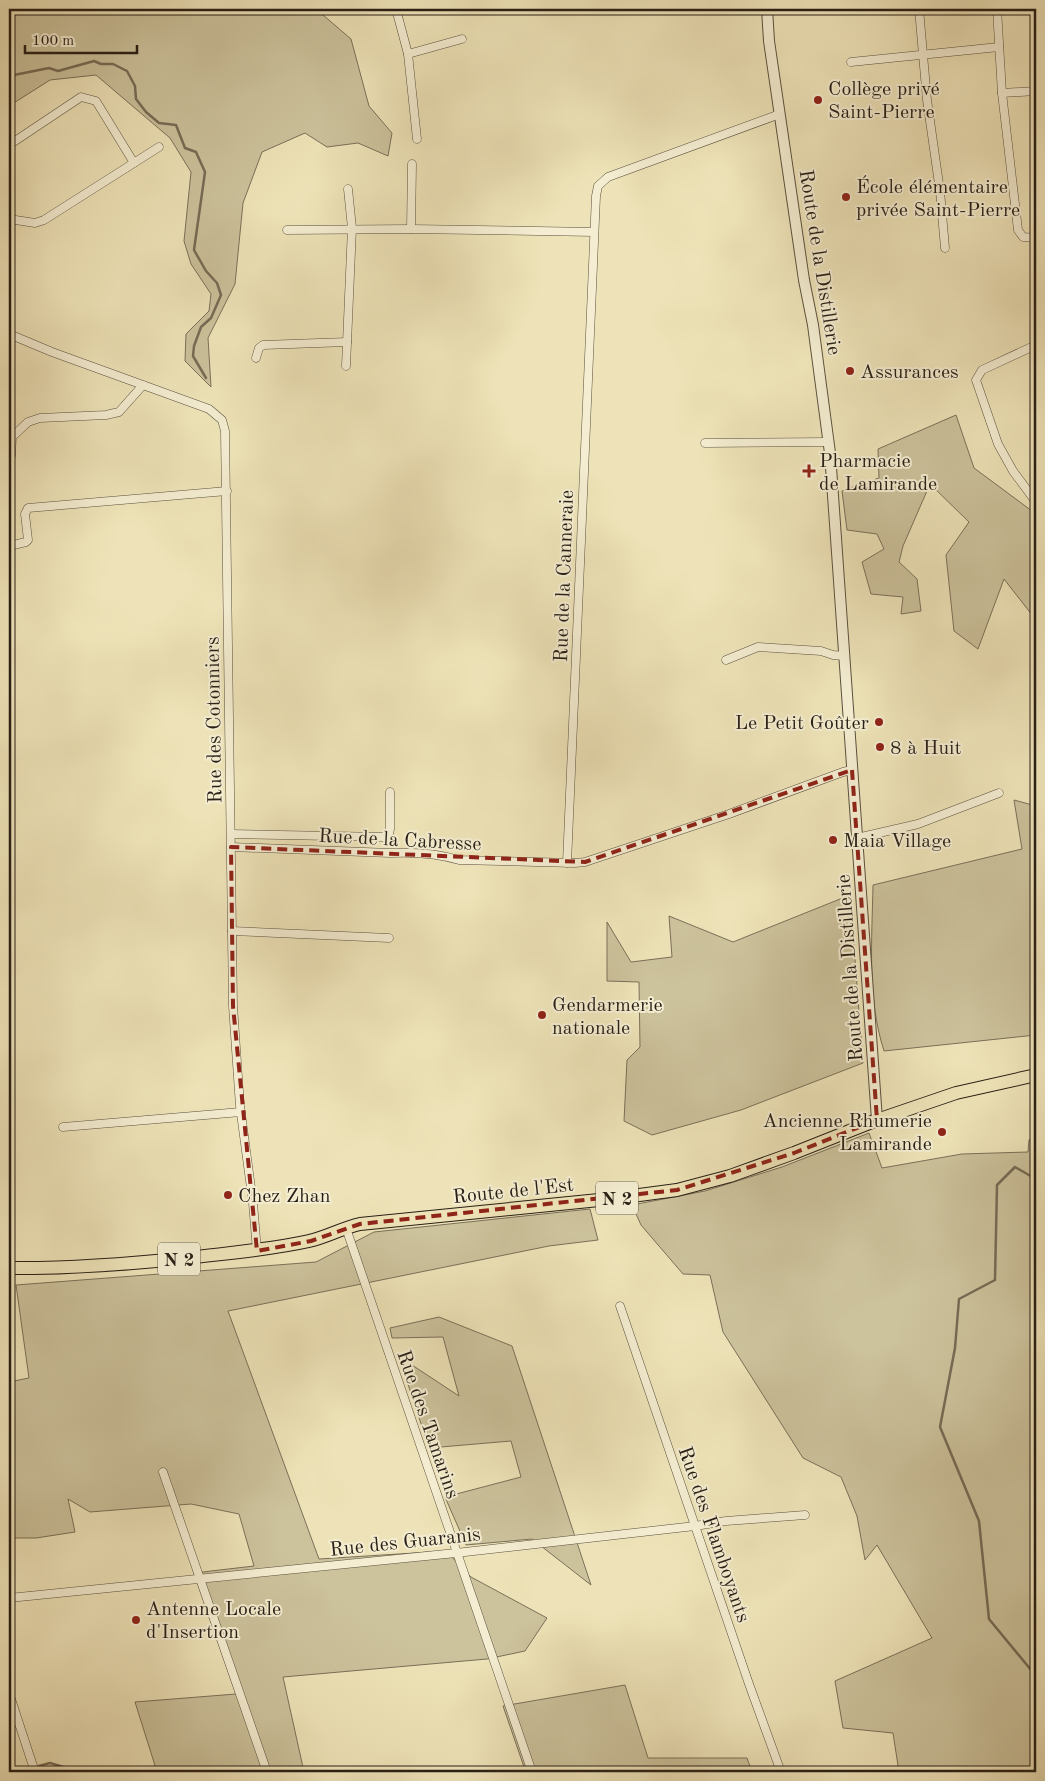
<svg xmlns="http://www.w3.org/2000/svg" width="1045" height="1781" viewBox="0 0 1045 1781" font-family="'Old Standard TT',serif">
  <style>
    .green { fill: #ccc29c; stroke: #7a7059 }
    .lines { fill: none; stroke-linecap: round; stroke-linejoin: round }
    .stream { stroke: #776c56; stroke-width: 2.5 }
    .minor-casing { stroke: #5a503e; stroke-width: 9 }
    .tertiary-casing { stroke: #5a503e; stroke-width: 12 }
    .primary-casing { stroke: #281f16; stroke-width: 14 }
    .minor { stroke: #f4edd1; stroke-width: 8 }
    .tertiary { stroke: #f4edd1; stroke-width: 10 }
    .primary { stroke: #eee3b8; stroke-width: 12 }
    .marked { fill: none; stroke: #8f2418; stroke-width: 4; stroke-dasharray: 10 6; stroke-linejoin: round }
    .poi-dot { fill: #8f2418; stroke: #f4edd1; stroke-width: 2 }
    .labels { text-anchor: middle; stroke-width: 4; stroke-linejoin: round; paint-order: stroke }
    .shield { fill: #f4edd1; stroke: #655d4e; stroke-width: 1 }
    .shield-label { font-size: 19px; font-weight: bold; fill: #281f16 }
    .poi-label { font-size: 20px; fill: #281f16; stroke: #f4edd1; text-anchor: start }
    .street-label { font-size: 20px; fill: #281f16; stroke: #f4edd1 }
  </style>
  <rect width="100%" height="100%" fill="#eee3b8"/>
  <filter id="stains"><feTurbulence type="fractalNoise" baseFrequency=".004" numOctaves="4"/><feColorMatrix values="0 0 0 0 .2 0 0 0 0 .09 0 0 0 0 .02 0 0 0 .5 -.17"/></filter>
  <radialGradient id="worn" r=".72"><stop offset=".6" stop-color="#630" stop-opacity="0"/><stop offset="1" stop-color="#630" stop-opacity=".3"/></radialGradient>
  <!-- green -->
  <g class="green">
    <polygon points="9,9 316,9 351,39 369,106 392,133 388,156 358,143 327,147 305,133 262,152 243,203 235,284 208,338 211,387 185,361 186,334 209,311 211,294 191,264 184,241 191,172 170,138 96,75 50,80 9,106"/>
    <polygon points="956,415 974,468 1032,511 1036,525 1036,581 1032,578 1036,593 1036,620 1004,579 978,649 954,631 946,555 969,522 930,484 903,546 899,562 917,579 921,611 901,614 903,597 871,594 862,562 884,549 877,534 847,530 842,491 879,478 878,449"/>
    <path d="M 1014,800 L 1036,806 L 1036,1035 L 884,1051 C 867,998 872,940 873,885 L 1022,849 Z"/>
    <polygon points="850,895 863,1063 741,1110 652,1135 624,1121 627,1060 640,1047 639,982 607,981 607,922 631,962 672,957 669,916 733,942"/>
    <polygon points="869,1133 882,1168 962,1154 1028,1152 1029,1140 1036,1134 1036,1772 899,1772 893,1733 843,1728 835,1681 932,1638 877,1545 865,1560 857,1516 841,1477 803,1458 723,1332 710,1275 683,1274 641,1225 632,1205 705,1191 782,1167"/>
    <polygon points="590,1209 598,1240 549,1246 228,1311 319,1559 446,1551 471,1577 547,1618 525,1651 487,1659 283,1677 304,1772 157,1772 135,1702 236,1694 194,1573 254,1566 239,1514 191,1504 90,1512 68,1499 75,1532 36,1538 9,1538 9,1382 29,1378 16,1285 316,1262 374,1232"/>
    <polygon points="439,1317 512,1346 591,1585 532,1539 466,1545 445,1497 521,1477 511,1441 429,1448 403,1369 412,1365 459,1396 443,1337 392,1338 390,1328"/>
    <polygon points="625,1685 648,1758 747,1758 752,1772 466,1772 524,1767 503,1706"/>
  </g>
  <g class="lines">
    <!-- stream -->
    <g class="stream">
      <polyline points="9,76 49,68 58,71 94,61 101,64 113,64 127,71 135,86 136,99 146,112 159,123 176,125 185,148 196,152 205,172 194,250 206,271 217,283 221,295 211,318 201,327 194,346 193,356 206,378"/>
      <polyline points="1036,937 1033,947 1036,962"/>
      <polyline points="1036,1179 1015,1167 997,1185 995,1280 959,1299 955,1348 940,1427 979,1521 989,1619 1036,1676"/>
      <polyline points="39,1766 50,1763 80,1772"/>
      <polyline points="9,1771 25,1769"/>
    </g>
    <defs>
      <g id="minor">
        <polyline points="396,9 408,54 417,139"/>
        <polyline points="919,9 927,100 940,191 945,248"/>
        <polyline points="997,9 1002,93 1018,230 1023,237 1036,238"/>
        <polyline points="408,54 462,39"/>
        <polyline points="851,62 999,47"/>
        <polyline points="1002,93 1036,91"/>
        <polyline points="9,145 81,97 96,101 134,163"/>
        <polyline points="9,219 35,223 44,220 159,147"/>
        <polyline points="411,229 412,164"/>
        <polyline points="287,230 411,229 594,232"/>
        <polyline points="9,334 52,352 209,409 222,420 225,431 233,1006 240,1106 253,1203 257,1251"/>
        <polyline points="1036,345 982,370 976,380 998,444 1013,471 1036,502"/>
        <polyline points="256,358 259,348 263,345 347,342"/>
        <polyline points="346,366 352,228 348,189"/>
        <polyline points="705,443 829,442"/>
        <polyline points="11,456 12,437 28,422 40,418 106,415 119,412 143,385"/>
        <polyline points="9,546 26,542 28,540 25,514 28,508 227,491"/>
        <polyline points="726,660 758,647 821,651 833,655 845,656"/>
        <polyline points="231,834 384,837 389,834 390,829 390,792"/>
        <polyline points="857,838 918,824 999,793"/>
        <path d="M 231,847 L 390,853 C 414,852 436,853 459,860 L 575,863 L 585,862 L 729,814 L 843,772 L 852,770"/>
        <polyline points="567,863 596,196 598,186 608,177 780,114"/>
        <polyline points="232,931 389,938"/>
        <polyline points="63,1127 241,1112"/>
        <polyline points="346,1228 532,1772"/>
        <polyline points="620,1306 749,1684 781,1772"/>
        <polyline points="163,1472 267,1772"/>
        <polyline points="9,1598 456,1553 695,1526 726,1521 805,1515"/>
        <polyline points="9,1693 35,1772"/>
      </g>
      <polyline id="tertiary" points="767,9 769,41 804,280 813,325 830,453 877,1120"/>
      <path id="primary" d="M 9,1268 C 69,1269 128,1264 188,1258 C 228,1253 269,1250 309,1241 C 327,1237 342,1228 360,1224 L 609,1199 L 677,1190 L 730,1176 L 794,1153 L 877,1120 L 956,1093 L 1036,1075"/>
    </defs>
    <!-- minor casing -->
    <use href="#minor" class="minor-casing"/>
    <!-- tertiary casing -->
    <use href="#tertiary" class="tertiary-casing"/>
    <!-- primary casing -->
    <use href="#primary" class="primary-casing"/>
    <!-- minor -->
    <use href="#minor" class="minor"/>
    <!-- tertiary -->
    <use href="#tertiary" class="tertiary"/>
    <!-- primary -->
    <use href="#primary" class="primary"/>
  </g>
  <!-- marked area -->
  <path class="marked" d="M 852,770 L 877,1120 L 794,1153 L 677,1190 L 360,1224 L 311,1241 L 257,1251 L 233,1006 L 231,847 L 585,862 Z"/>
  <!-- markers -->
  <g class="poi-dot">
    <circle cx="818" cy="100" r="5"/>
    <circle cx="846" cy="197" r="5"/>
    <circle cx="850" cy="371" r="5"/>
    <path d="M806.5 463.5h5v5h5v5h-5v5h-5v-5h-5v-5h5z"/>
    <circle cx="879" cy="722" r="5"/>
    <circle cx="880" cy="747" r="5"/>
    <circle cx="833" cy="840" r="5"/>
    <circle cx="542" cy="1015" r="5"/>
    <circle cx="942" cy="1132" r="5"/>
    <circle cx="228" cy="1195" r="5"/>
    <circle cx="136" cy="1620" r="5"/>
  </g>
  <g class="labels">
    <!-- shield labels -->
    <g class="shield">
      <rect x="596" y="1181.5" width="42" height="33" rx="4"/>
      <rect x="158" y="1242.5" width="42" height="33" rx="4"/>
    </g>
    <g class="shield-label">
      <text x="617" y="1205">N 2</text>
      <text x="179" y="1266">N 2</text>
    </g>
    <!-- poi labels -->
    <g class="poi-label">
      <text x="828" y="95">Collège privé<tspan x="828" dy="23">Saint-Pierre</tspan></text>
      <text x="856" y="193">École élémentaire<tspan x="856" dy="23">privée Saint-Pierre</tspan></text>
      <text x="860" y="378">Assurances</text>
      <text x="819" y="467">Pharmacie<tspan x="819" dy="23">de Lamirande</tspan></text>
      <text x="869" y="729" text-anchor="end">Le Petit Goûter</text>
      <text x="890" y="754">8 à Huit</text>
      <text x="843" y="847">Maia Village</text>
      <text x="552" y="1011">Gendarmerie<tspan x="552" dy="23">nationale</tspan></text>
      <text x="932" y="1127" text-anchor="end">Ancienne Rhumerie<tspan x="932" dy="23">Lamirande</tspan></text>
      <text x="238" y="1202">Chez Zhan</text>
      <text x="146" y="1615">Antenne Locale<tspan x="146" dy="23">d'Insertion</tspan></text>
    </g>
    <!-- street labels -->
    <g class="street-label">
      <text transform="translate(821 262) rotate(81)" y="7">Route de la Distillerie</text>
      <text transform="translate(563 576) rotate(-88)" y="7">Rue de la Canneraie</text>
      <text transform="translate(213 720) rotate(-91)" y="7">Rue des Cotonniers</text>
      <text transform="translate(400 839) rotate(3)" y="7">Rue de la Cabresse</text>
      <text transform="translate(849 968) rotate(-94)" y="7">Route de la Distillerie</text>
      <text transform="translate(513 1190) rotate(-6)" y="7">Route de l'Est</text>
      <text transform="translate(429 1424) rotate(71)" y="7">Rue des Tamarins</text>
      <text transform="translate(715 1534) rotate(71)" y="7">Rue des Flamboyants</text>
      <text transform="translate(405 1541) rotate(-6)" y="7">Rue des Guaranis</text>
    </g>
  </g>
  <!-- margin -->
  <rect width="1045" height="1781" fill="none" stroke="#eee3b8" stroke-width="30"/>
  <rect x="10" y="10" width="1025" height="1761" fill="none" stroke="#281f16" stroke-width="2.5"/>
  <rect x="15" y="15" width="1015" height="1751" fill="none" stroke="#281f16"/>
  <!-- scale -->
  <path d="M25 45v8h112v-8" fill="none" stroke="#281f16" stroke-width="2.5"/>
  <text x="32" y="45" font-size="15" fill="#281f16" stroke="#f4edd1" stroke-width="4" paint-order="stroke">100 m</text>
  <rect width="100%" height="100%" filter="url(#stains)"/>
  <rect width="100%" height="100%" fill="url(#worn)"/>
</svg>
